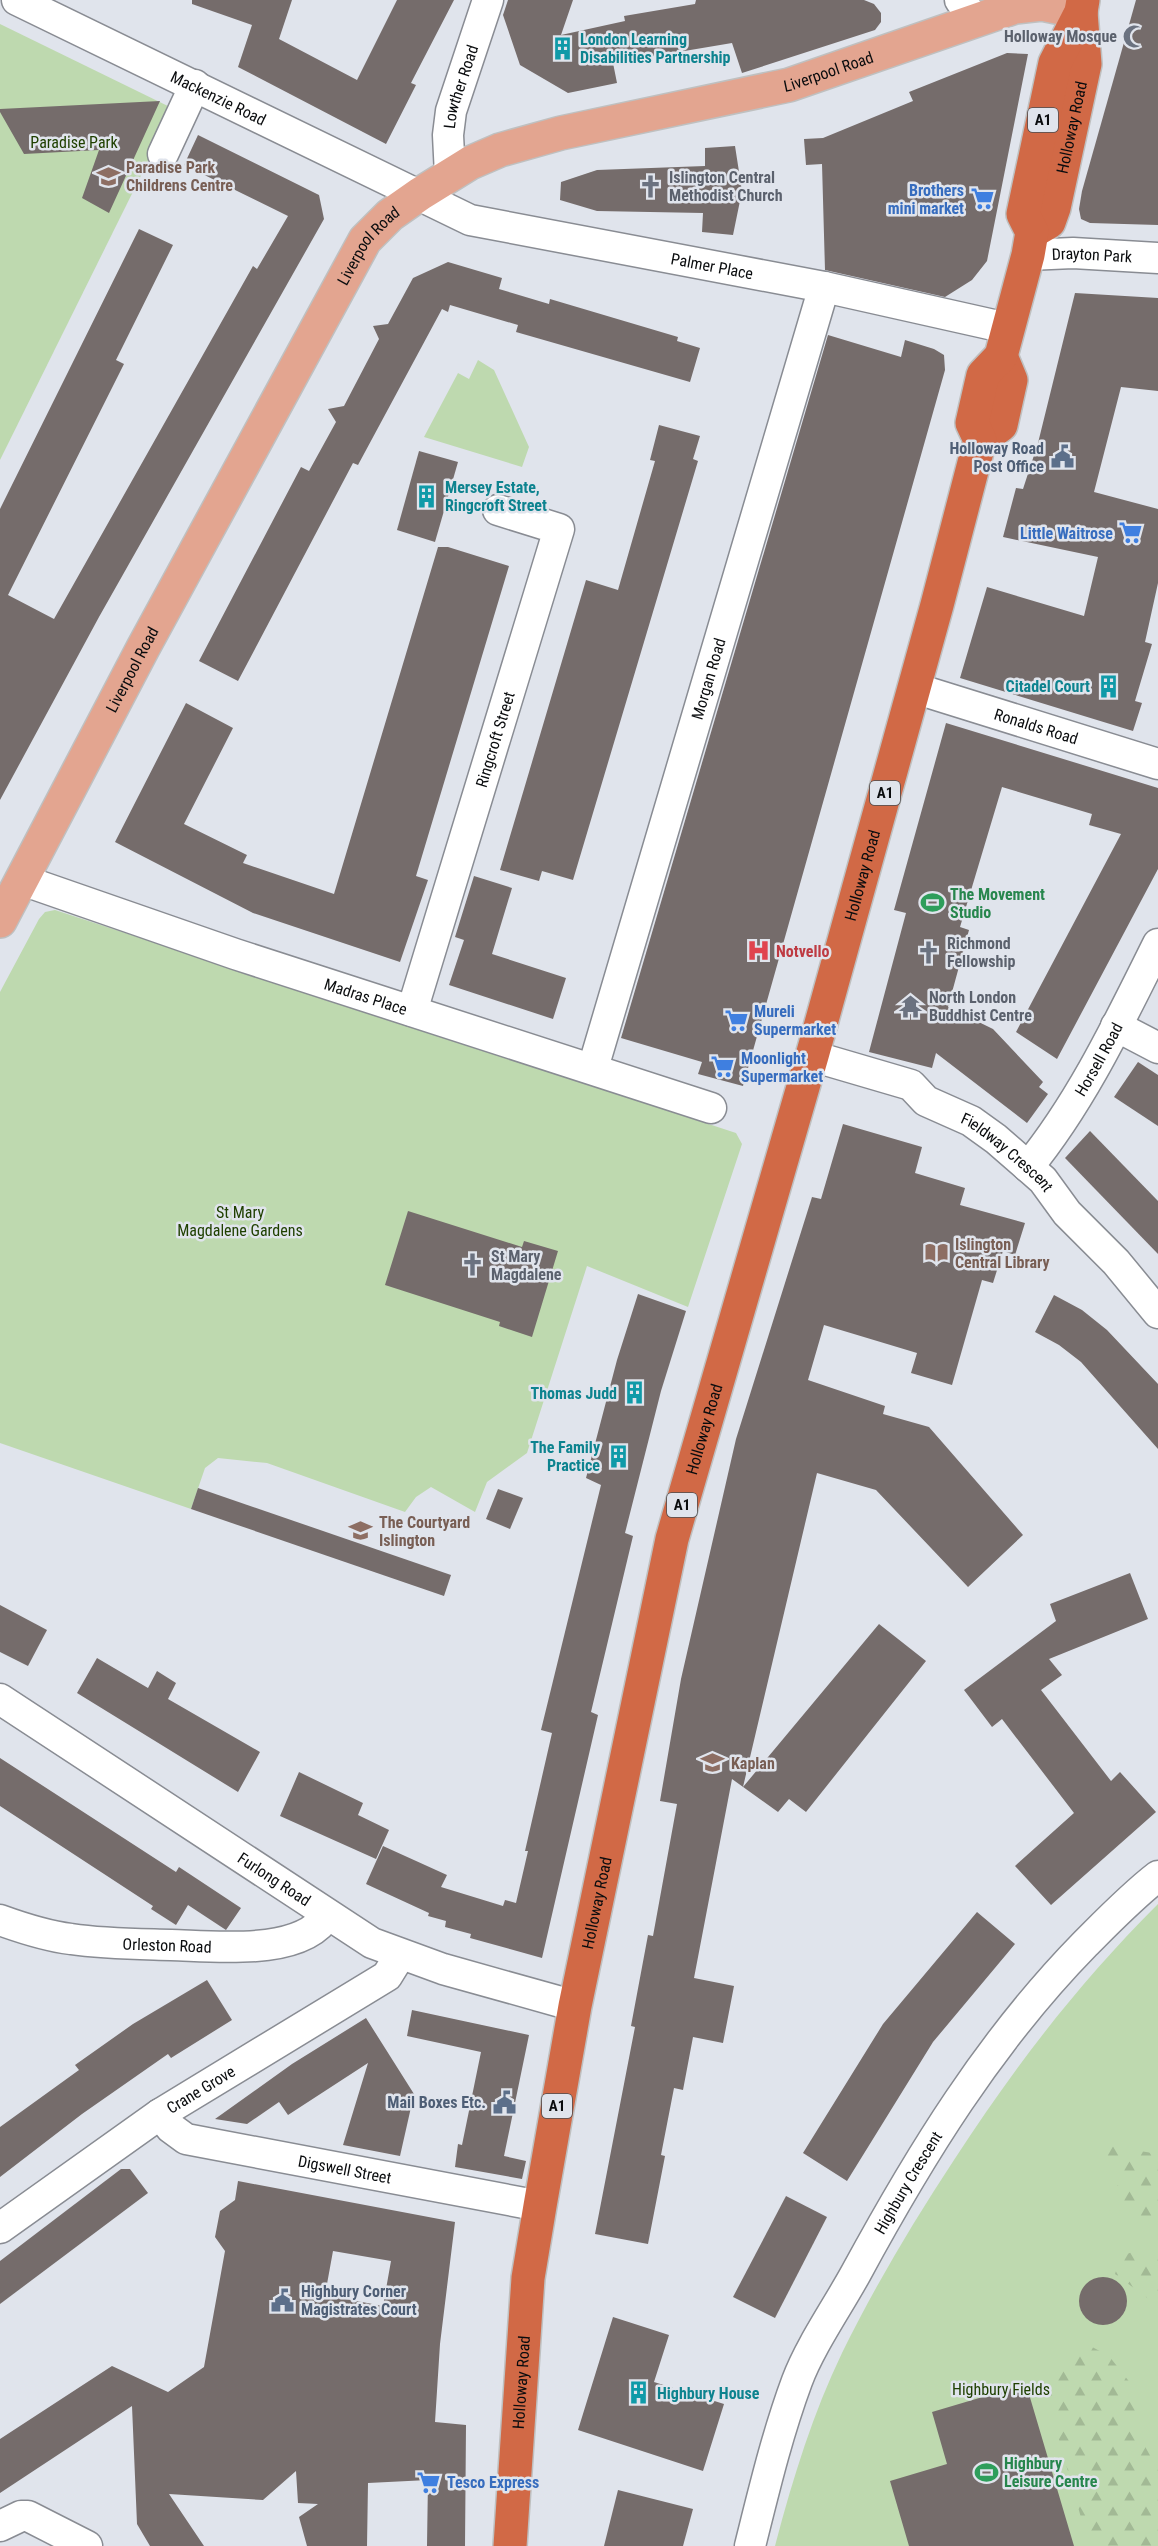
<svg xmlns="http://www.w3.org/2000/svg" width="1158" height="2546" viewBox="0 0 1158 2546" font-family="'Roboto Condensed',sans-serif">
  <style>
    .green { fill: #bed9af }
    .forest { fill: url(#forest-firs) }
    .building { fill: #756c6b; fill-rule: evenodd }
    .lines { fill: none; stroke-linecap: round; stroke-linejoin: round }
    .minor-casing { stroke: #898c93; stroke-width: 33 }
    .major-casing { stroke: #bfc0c0; stroke-width: 36 }
    .highway-casing { stroke: #bfc0c0; stroke-width: 36 }
    .minor { stroke: #fff; stroke-width: 30 }
    .major { stroke: #e3a590; stroke-width: 33 }
    .highway { stroke: #d16946; stroke-width: 33 }
    .labels { text-anchor: middle; stroke-width: 5; stroke-linejoin: round; paint-order: stroke }
    .shield { fill: #e0e4ec; stroke: #4a4d51; stroke-width: 1.5 }
    .shield-label { font-size: 15px; font-weight: bold; fill: #0a0c0e }
    .worship-label { font-size: 16px; font-weight: bold; fill: #5b616d; stroke: #e0e4ec; text-anchor: start }
    .culture-label { font-size: 16px; font-weight: bold; fill: #0d838f; stroke: #e0e4ec; text-anchor: start }
    .street-label { font-size: 16px; fill: #0a0c0e; stroke: #e0e4ec }
    .park-label { font-size: 16px; fill: #1f4000; stroke: #e0e4ec }
    .education-label { font-size: 16px; font-weight: bold; fill: #785e54; stroke: #e0e4ec; text-anchor: start }
    .shop-label { font-size: 16px; font-weight: bold; fill: #366cbe; stroke: #e0e4ec; text-anchor: start }
    .service-label { font-size: 16px; font-weight: bold; fill: #4e5e75; stroke: #e0e4ec; text-anchor: end }
    .leisure-label { font-size: 16px; font-weight: bold; fill: #27864d; stroke: #e0e4ec; text-anchor: start }
    .health-label { font-size: 16px; font-weight: bold; fill: #be3a42; stroke: #e0e4ec; text-anchor: start }
  </style>
  <defs>
    <pattern id="forest-firs" width="22" height="20" patternUnits="userSpaceOnUse" patternTransform="scale(1.5)"><rect width="22" height="20" fill="#bed9af"/><path d="M5 1l3.5 6h-7zM16 11l3.5 6h-7z" fill="#a2b995"/></pattern>
  </defs>
  <rect width="100%" height="100%" fill="#e0e4ec"/>
  <!-- green -->
  <g class="green">
    <polygon points="0,24 174,109 0,460"/>
    <polygon points="478,360 494,370 529,447 522,467 424,437 458,373 469,379"/>
    <polygon points="55,910 736,1133 742,1144 688,1307 587,1266 527,1453 487,1482 475,1512 431,1487 416,1497 405,1512 267,1463 218,1458 205,1468 191,1509 0,1443 0,992 39,919 45,912"/>
    <path d="M 1158,1904 L 1158,2546 L 775,2546 C 792,2481 813,2413 842,2353 C 875,2286 913,2222 954,2160 C 1016,2065 1077,1985 1158,1904 Z"/>
  </g>
  <!-- forest -->
  <g class="forest">
    <polygon points="1092,2143 1158,2154 1158,2226 1132,2219 1122,2208 1116,2187 1127,2176 1098,2157"/>
    <polygon points="1141,2249 1158,2251 1158,2300 1150,2300 1115,2274 1121,2256"/>
    <polygon points="1081,2341 1109,2356 1135,2389 1142,2441 1158,2470 1158,2546 1089,2546 1043,2383"/>
  </g>
  <!-- building -->
  <g class="building">
    <polygon points="192,0 292,0 279,39 357,80 397,0 454,0 411,83 416,85 386,144 238,67 252,25 192,4"/>
    <polygon points="508,0 573,0 561,35 625,21 624,16 695,4 696,0 864,0 874,4 881,13 881,22 875,30 742,73 732,43 613,63 617,83 568,93 520,65 503,15"/>
    <polygon points="1136,0 1158,0 1158,225 1090,223 1081,219 1079,209 1082,191"/>
    <polygon points="1007,53 1028,54 987,261 972,280 945,297 825,270 822,164 806,165 804,139 823,138 913,101 909,92"/>
    <polygon points="160,101 109,213 82,198 99,150 24,154 0,112 0,109"/>
    <polygon points="198,135 319,195 324,219 99,617 0,800 0,509 139,229 173,245 116,360 124,364 8,595 54,619 253,266 257,269 288,216 184,165"/>
    <polygon points="735,146 742,191 733,235 702,232 703,213 597,211 560,200 561,182 597,170 705,166 705,148"/>
    <polygon points="448,262 502,278 499,289 549,304 550,299 678,337 677,341 700,348 690,382 516,332 518,325 450,305 448,312 442,309 358,465 353,463 238,681 199,661 301,467 309,471 336,422 328,409 344,406 379,339 373,326 388,324 413,278"/>
    <polygon points="1075,293 1158,298 1158,391 1121,387 1094,492 1158,509 1158,583 1145,642 1152,644 1135,701 1142,703 1133,731 960,678 987,587 1084,616 1098,557 1003,537 1016,488 1023,489 1038,443"/>
    <polygon points="828,335 901,357 905,340 934,349 944,355 945,370 743,1086 698,1074 702,1062 621,1038"/>
    <polygon points="659,425 700,436 693,459 698,461 573,880 542,871 539,881 500,870 586,580 618,590 655,461 650,460"/>
    <polygon points="419,451 458,462 435,542 397,530"/>
    <polygon points="438,547 448,547 509,566 416,876 428,880 400,962 253,913 115,842 186,703 233,728 184,824 247,855 243,863 334,894"/>
    <polygon points="946,723 1158,788 1158,869 1057,1059 1016,1032 1121,834 1089,825 1092,814 1002,787 960,927 969,930 948,1007 993,1029 1043,1082 1039,1087 1048,1094 1027,1123 936,1053 932,1068 869,1052 906,913 894,910"/>
    <polygon points="474,876 512,888 492,954 566,978 553,1019 449,985 464,940 455,937"/>
    <polygon points="1138,1062 1158,1075 1158,1126 1114,1097"/>
    <polygon points="843,1124 922,1147 915,1173 965,1188 960,1205 1025,1223 1015,1255 1003,1251 993,1283 982,1280 952,1385 911,1373 917,1353 824,1325 808,1380 885,1406 883,1414 929,1427 1023,1535 968,1587 876,1490 817,1473 743,1787 879,1624 926,1661 806,1812 789,1799 778,1812 732,1779 694,1978 734,1986 723,2043 693,2037 683,2090 674,2088 661,2155 665,2156 648,2244 595,2234 635,2027 631,2026 648,1935 653,1936 677,1804 660,1801 681,1679 736,1439 812,1197 821,1199"/>
    <polygon points="1090,1131 1158,1201 1158,1254 1065,1158"/>
    <polygon points="408,1211 522,1247 524,1241 558,1251 532,1337 499,1326 500,1322 385,1285"/>
    <polygon points="638,1294 686,1311 661,1391 625,1533 633,1536 591,1712 598,1715 542,1958 470,1938 471,1934 445,1927 446,1921 428,1916 429,1913 366,1884 383,1846 447,1875 441,1887 503,1906 505,1900 516,1903 528,1851 525,1851 552,1733 541,1730 601,1485 586,1478 617,1360"/>
    <polygon points="1054,1295 1082,1310 1107,1330 1158,1384 1158,1449 1081,1362 1059,1345 1035,1332"/>
    <polygon points="198,1488 451,1575 444,1596 191,1509"/>
    <polygon points="498,1489 523,1498 510,1529 486,1519"/>
    <polygon points="1130,1573 1148,1619 1049,1659 1062,1675 1041,1690 1111,1781 1120,1772 1156,1812 1051,1905 1015,1866 1074,1813 1002,1719 992,1727 964,1690 1056,1621 1050,1604"/>
    <polygon points="0,1605 47,1630 28,1666 0,1652"/>
    <polygon points="97,1658 148,1688 157,1671 176,1683 168,1699 260,1752 238,1792 77,1693"/>
    <polygon points="0,1758 176,1872 179,1867 241,1908 226,1930 188,1905 176,1925 151,1909 153,1906 0,1806"/>
    <polygon points="299,1772 363,1803 358,1815 389,1830 376,1859 280,1816"/>
    <polygon points="977,1912 1015,1944 933,2042 847,2181 803,2153 883,2024"/>
    <polygon points="207,1980 232,2020 171,2058 168,2054 82,2114 0,2177 0,2127 79,2070 75,2065 133,2024"/>
    <polygon points="412,2010 529,2035 504,2156 526,2161 522,2179 455,2167 458,2144 462,2145 481,2052 407,2036"/>
    <polygon points="366,2018 414,2094 400,2156 343,2145 368,2063 288,2115 279,2102 247,2124 215,2119 292,2064"/>
    <polygon points="121,2169 130,2169 148,2193 0,2304 0,2261"/>
    <path d="M 238,2181 L 455,2222 L 440,2344 L 435,2422 L 466,2425 L 465,2546 L 427,2546 L 428,2480 L 368,2483 L 367,2546 L 307,2546 L 299,2517 L 318,2504 L 298,2503 L 296,2471 L 263,2500 L 169,2494 L 204,2546 L 150,2546 L 137,2524 L 132,2406 L 0,2493 L 0,2439 L 112,2366 L 168,2392 L 204,2367 L 225,2251 L 215,2237 L 220,2211 L 235,2200 ZM 333,2251 L 391,2261 L 383,2306 L 325,2295 Z"/>
    <polygon points="786,2196 827,2217 775,2318 733,2297"/>
    <circle cx="1103" cy="2301" r="24"/>
    <polygon points="613,2317 669,2335 654,2382 724,2404 703,2471 578,2430"/>
    <polygon points="1026,2384 1074,2546 909,2546 890,2481 947,2464 932,2412"/>
    <polygon points="618,2490 693,2509 683,2546 604,2546"/>
  </g>
  <g class="lines">
    <defs>
      <g id="minor">
        <path id="s1" d="M 17,0 L 470,220 L 824,287 L 1007,328"/>
        <polyline points="960,0 976,21"/>
        <polyline points="163,154 195,85"/>
        <path id="s2" d="M 450,175 L 448,135 L 451,111 L 488,0"/>
        <path id="s3" d="M 1028,255 L 1073,253 L 1158,258"/>
        <path id="s4" d="M 914,688 L 1158,764"/>
        <path id="s5" d="M 22,880 L 235,954 L 711,1108"/>
        <path id="s6" d="M 412,1011 L 559,529 L 498,510"/>
        <polyline points="1116,1026 1158,1048"/>
        <path id="s7" d="M 812,1056 L 911,1085 L 926,1101 L 971,1121 L 996,1139 L 1043,1180 L 1067,1213 L 1116,1262 L 1158,1313"/>
        <path id="s8" d="M 593,1068 L 824,287"/>
        <path id="s9" d="M 1028,1167 C 1082,1101 1120,1020 1158,944"/>
        <path id="s10" d="M 0,1699 L 372,1943 L 443,1969 L 575,2006"/>
        <path id="s11" d="M 0,1920 C 22,1928 47,1936 71,1939 C 104,1944 138,1944 171,1945 C 212,1946 302,1957 327,1915"/>
        <path id="s12" d="M 160,2114 L 171,2128 L 186,2139 L 540,2206"/>
        <path id="s13" d="M 0,2228 L 160,2114 L 387,1976 L 400,1955"/>
        <polyline points="0,2526 21,2516 28,2516 87,2546"/>
        <path id="s14" d="M 750,2546 C 764,2490 777,2435 797,2381 C 810,2346 838,2306 856,2273 C 920,2155 990,2041 1085,1944 C 1108,1921 1132,1896 1158,1876"/>
      </g>
      <g id="major">
        <path id="s15" d="M 0,921 L 143,648 L 365,240 L 390,215 L 420,194 L 470,163 L 500,150 L 561,133 L 789,85 L 1015,7 L 1042,4 L 1081,12"/>
      </g>
      <g id="highway">
        <path id="s16" d="M 1032,232 L 1049,222 L 1054,208 L 1085,64 L 1081,12"/>
        <polyline points="980,440 1001,425 1011,380 1001,356"/>
        <path id="s17" d="M 510,2546 L 528,2278 L 540,2206 L 575,2006 L 672,1539 L 812,1056 L 937,605 L 980,440 L 972,423 L 983,375 L 1001,356 L 1028,255 L 1032,232 L 1023,214 L 1055,63 L 1081,12 L 1083,0"/>
      </g>
    </defs>
    <!-- minor casing -->
    <use href="#minor" class="minor-casing"/>
    <!-- major casing -->
    <use href="#major" class="major-casing"/>
    <!-- highway casing -->
    <use href="#highway" class="highway-casing"/>
    <!-- minor -->
    <use href="#minor" class="minor"/>
    <!-- major -->
    <use href="#major" class="major"/>
    <!-- highway -->
    <use href="#highway" class="highway"/>
  </g>
  <!-- icons -->
  <defs>
    <symbol id="mosque-bare" viewBox="-9 -9 18 18"><path d="M3.5-4.9A6 6 0 1 0 3.5 4.9A5 5 0 1 1 3.5-4.9Z" fill="#6b7280" stroke="#e0e4ec" stroke-width="2.5" paint-order="stroke"/></symbol>
    <symbol id="building-bare" viewBox="-9 -9 18 18"><path d="M-4-6H4V6H1V3H-1V6H-4ZM-2.5-4.3h1.7v1.8h-1.7ZM.8-4.3h1.7v1.8H.8ZM-2.5-1h1.7V.8h-1.7ZM.8-1h1.7V.8H.8Z" fill="#0f9aa8" stroke="#e0e4ec" stroke-width="2.5" paint-order="stroke"/></symbol>
    <symbol id="school-bare" viewBox="-9 -9 18 18"><path d="M0-5L7-2L0 1L-7-2ZM-4 1L0 2.5L4 1V4Q0 6-4 4Z" fill="#8d6e63" stroke="#e0e4ec" stroke-width="2.5" paint-order="stroke"/></symbol>
    <symbol id="church-bare" viewBox="-9 -9 18 18"><path d="M-1.2-6h2.4v3.5h3.3v2.4h-3.3V6h-2.4V-.1h-3.3v-2.4h3.3Z" fill="#6b7280" stroke="#e0e4ec" stroke-width="2.5" paint-order="stroke"/></symbol>
    <symbol id="supermarket-bare" viewBox="-9 -9 18 18"><path d="M-6-5.5h2.5l.6 2H6L4.5 2H-2.5L-4.4-4H-6ZM-1.5 3.2a1.3 1.3 0 1 0 .1 0ZM3 3.2a1.3 1.3 0 1 0 .1 0Z" fill="#3f7fe0" stroke="#e0e4ec" stroke-width="2.5" paint-order="stroke"/></symbol>
    <symbol id="civic-bare" viewBox="-9 -9 18 18"><path d="M-.6-6.5H3V-4.5H.6V-3L4-1V1h2V6H-6V1h2V-1L-.6-3ZM-1.2 2.5V6h2.4V2.5Z" fill="#5c6f8a" stroke="#e0e4ec" stroke-width="2.5" paint-order="stroke"/></symbol>
    <symbol id="stadium-bare" viewBox="-9 -9 18 18"><path d="M0-5a6.5 5 0 1 0 0 10a6.5 5 0 1 0 0-10ZM-3.5-1.8h7v3.6h-7Z" fill="#2e9e5b" stroke="#e0e4ec" stroke-width="2.5" paint-order="stroke"/></symbol>
    <symbol id="hospital-bare" viewBox="-9 -9 18 18"><path d="M-5-5h3v3.5h4V-5h3V5h-3V1.5h-4V5h-3Z" fill="#e0444e" stroke="#e0e4ec" stroke-width="2.5" paint-order="stroke"/></symbol>
    <symbol id="temple-bare" viewBox="-9 -9 18 18"><path d="M0-6L5-2H3V0L6.5 2.5H4V6H1.5V3h-3V6H-4V2.5H-6.5L-3 0V-2H-5Z" fill="#6b7280" stroke="#e0e4ec" stroke-width="2.5" paint-order="stroke"/></symbol>
    <symbol id="library-bare" viewBox="-9 -9 18 18"><path d="M-6-4Q-3-5.5-.7-3.5V5Q-3 3-6 4ZM6-4Q3-5.5 .7-3.5V5Q3 3 6 4Z" fill="#8d6e63" stroke="#e0e4ec" stroke-width="2.5" paint-order="stroke"/></symbol>
    <symbol id="university-bare" viewBox="-9 -9 18 18"><path d="M0-5L7-2L0 1L-7-2ZM-4 1L0 2.5L4 1V4Q0 6-4 4Z" fill="#8d6e63" stroke="#e0e4ec" stroke-width="2.5" paint-order="stroke"/></symbol>
  </defs>
  <g fill-rule="evenodd">
    <use href="#mosque-bare" x="1118" y="20" width="33" height="33"/>
    <use href="#building-bare" x="546" y="32" width="33" height="33"/>
    <use href="#school-bare" x="92" y="160" width="33" height="33"/>
    <use href="#church-bare" x="634" y="170" width="33" height="33"/>
    <use href="#supermarket-bare" x="966" y="182" width="33" height="33"/>
    <use href="#civic-bare" x="1046" y="440" width="33" height="33"/>
    <use href="#building-bare" x="410" y="480" width="33" height="33"/>
    <use href="#supermarket-bare" x="1114" y="516" width="33" height="33"/>
    <use href="#building-bare" x="1092" y="670" width="33" height="33"/>
    <use href="#stadium-bare" x="916" y="886" width="33" height="33"/>
    <use href="#hospital-bare" x="742" y="934" width="33" height="33"/>
    <use href="#church-bare" x="912" y="936" width="33" height="33"/>
    <use href="#temple-bare" x="894" y="990" width="33" height="33"/>
    <use href="#supermarket-bare" x="720" y="1004" width="33" height="33"/>
    <use href="#supermarket-bare" x="706" y="1050" width="33" height="33"/>
    <use href="#library-bare" x="920" y="1236" width="33" height="33"/>
    <use href="#church-bare" x="456" y="1248" width="33" height="33"/>
    <use href="#building-bare" x="618" y="1376" width="33" height="33"/>
    <use href="#building-bare" x="602" y="1440" width="33" height="33"/>
    <use href="#school-bare" x="344" y="1514" width="33" height="33"/>
    <use href="#university-bare" x="696" y="1746" width="33" height="33"/>
    <use href="#civic-bare" x="488" y="2086" width="33" height="33"/>
    <use href="#civic-bare" x="266" y="2284" width="33" height="33"/>
    <use href="#building-bare" x="622" y="2376" width="33" height="33"/>
    <use href="#stadium-bare" x="970" y="2456" width="33" height="33"/>
    <use href="#supermarket-bare" x="412" y="2466" width="33" height="33"/>
  </g>
  <g class="labels">
    <!-- shield labels -->
    <g class="shield">
      <rect x="1028" y="108" width="30" height="24" rx="4.5"/>
      <rect x="870" y="781" width="30" height="24" rx="4.5"/>
      <rect x="667" y="1493" width="30" height="24" rx="4.5"/>
      <rect x="542" y="2094" width="30" height="24" rx="4.5"/>
    </g>
    <g class="shield-label">
      <text x="1043" y="125">A1</text>
      <text x="885" y="798">A1</text>
      <text x="682" y="1510">A1</text>
      <text x="557" y="2111">A1</text>
    </g>
    <!-- worship labels -->
    <g class="worship-label">
      <text x="1117" y="42" text-anchor="end">Holloway Mosque</text>
      <text x="669" y="183">Islington Central<tspan x="669" dy="18">Methodist Church</tspan></text>
      <text x="947" y="949">Richmond<tspan x="947" dy="18">Fellowship</tspan></text>
      <text x="929" y="1003">North London<tspan x="929" dy="18">Buddhist Centre</tspan></text>
      <text x="491" y="1262">St Mary<tspan x="491" dy="18">Magdalene</tspan></text>
    </g>
    <!-- culture labels -->
    <g class="culture-label">
      <text x="580" y="45">London Learning<tspan x="580" dy="18">Disabilities Partnership</tspan></text>
      <text x="445" y="493">Mersey Estate,<tspan x="445" dy="18">Ringcroft Street</tspan></text>
      <text x="1090" y="692" text-anchor="end">Citadel Court</text>
      <text x="617" y="1399" text-anchor="end">Thomas Judd</text>
      <text x="600" y="1453" text-anchor="end">The Family<tspan x="600" dy="18">Practice</tspan></text>
      <text x="657" y="2399">Highbury House</text>
    </g>
    <!-- street labels -->
    <g class="street-label">
      <text dy="6" stroke="none"><textPath href="#s15" startOffset="1274">Liverpool Road</textPath></text>
      <text dy="6" stroke="none"><textPath href="#s2" startOffset="90">Lowther Road</textPath></text>
      <text dy="6" stroke="none"><textPath href="#s1" startOffset="224">Mackenzie Road</textPath></text>
      <text dy="6" stroke="none"><textPath href="#s16" startOffset="117">Holloway Road</textPath></text>
      <text dy="6" stroke="none"><textPath href="#s15" startOffset="770">Liverpool Road</textPath></text>
      <text dy="6" stroke="none"><textPath href="#s3" startOffset="64">Drayton Park</textPath></text>
      <text dy="6" stroke="none"><textPath href="#s1" startOffset="750">Palmer Place</textPath></text>
      <text dy="6" stroke="none"><textPath href="#s15" startOffset="284">Liverpool Road</textPath></text>
      <text dy="6" stroke="none"><textPath href="#s8" startOffset="406">Morgan Road</textPath></text>
      <text dy="6" stroke="none"><textPath href="#s4" startOffset="128">Ronalds Road</textPath></text>
      <text dy="6" stroke="none"><textPath href="#s6" startOffset="284">Ringcroft Street</textPath></text>
      <text dy="6" stroke="none"><textPath href="#s17" startOffset="1712">Holloway Road</textPath></text>
      <text dy="6" stroke="none"><textPath href="#s5" startOffset="363">Madras Place</textPath></text>
      <text dy="6" stroke="none"><textPath href="#s9" startOffset="129">Horsell Road</textPath></text>
      <text dy="6" stroke="none"><textPath href="#s7" startOffset="222">Fieldway Crescent</textPath></text>
      <text dy="6" stroke="none"><textPath href="#s17" startOffset="1136">Holloway Road</textPath></text>
      <text dy="6" stroke="none"><textPath href="#s10" startOffset="328">Furlong Road</textPath></text>
      <text dy="6" stroke="none"><textPath href="#s17" startOffset="650">Holloway Road</textPath></text>
      <text dy="6" stroke="none"><textPath href="#s11" startOffset="170">Orleston Road</textPath></text>
      <text dy="6" stroke="none"><textPath href="#s13" startOffset="244">Crane Grove</textPath></text>
      <text dy="6" stroke="none"><textPath href="#s12" startOffset="198">Digswell Street</textPath></text>
      <text dy="6" stroke="none"><textPath href="#s14" startOffset="399">Highbury Crescent</textPath></text>
      <text dy="6" stroke="none"><textPath href="#s17" startOffset="164">Holloway Road</textPath></text>
    </g>
    <!-- park labels -->
    <g class="park-label">
      <text x="74" y="148">Paradise Park</text>
      <text x="240" y="1218">St Mary<tspan x="240" dy="18">Magdalene Gardens</tspan></text>
      <text x="1001" y="2395">Highbury Fields</text>
    </g>
    <!-- education labels -->
    <g class="education-label">
      <text x="126" y="173">Paradise Park<tspan x="126" dy="18">Childrens Centre</tspan></text>
      <text x="955" y="1250">Islington<tspan x="955" dy="18">Central Library</tspan></text>
      <text x="379" y="1528">The Courtyard<tspan x="379" dy="18">Islington</tspan></text>
      <text x="731" y="1769">Kaplan</text>
    </g>
    <!-- shop labels -->
    <g class="shop-label">
      <text x="964" y="196" text-anchor="end">Brothers<tspan x="964" dy="18">mini market</tspan></text>
      <text x="1113" y="539" text-anchor="end">Little Waitrose</text>
      <text x="754" y="1017">Mureli<tspan x="754" dy="18">Supermarket</tspan></text>
      <text x="741" y="1064">Moonlight<tspan x="741" dy="18">Supermarket</tspan></text>
      <text x="447" y="2488">Tesco Express</text>
    </g>
    <!-- service labels -->
    <g class="service-label">
      <text x="1044" y="454">Holloway Road<tspan x="1044" dy="18">Post Office</tspan></text>
      <text x="486" y="2108">Mail Boxes Etc.</text>
      <text x="301" y="2297" text-anchor="start">Highbury Corner<tspan x="301" dy="18">Magistrates Court</tspan></text>
    </g>
    <!-- leisure labels -->
    <g class="leisure-label">
      <text x="950" y="900">The Movement<tspan x="950" dy="18">Studio</tspan></text>
      <text x="1004" y="2469">Highbury<tspan x="1004" dy="18">Leisure Centre</tspan></text>
    </g>
    <!-- health labels -->
    <g class="health-label">
      <text x="776" y="957">Notvello</text>
    </g>
  </g>
</svg>
